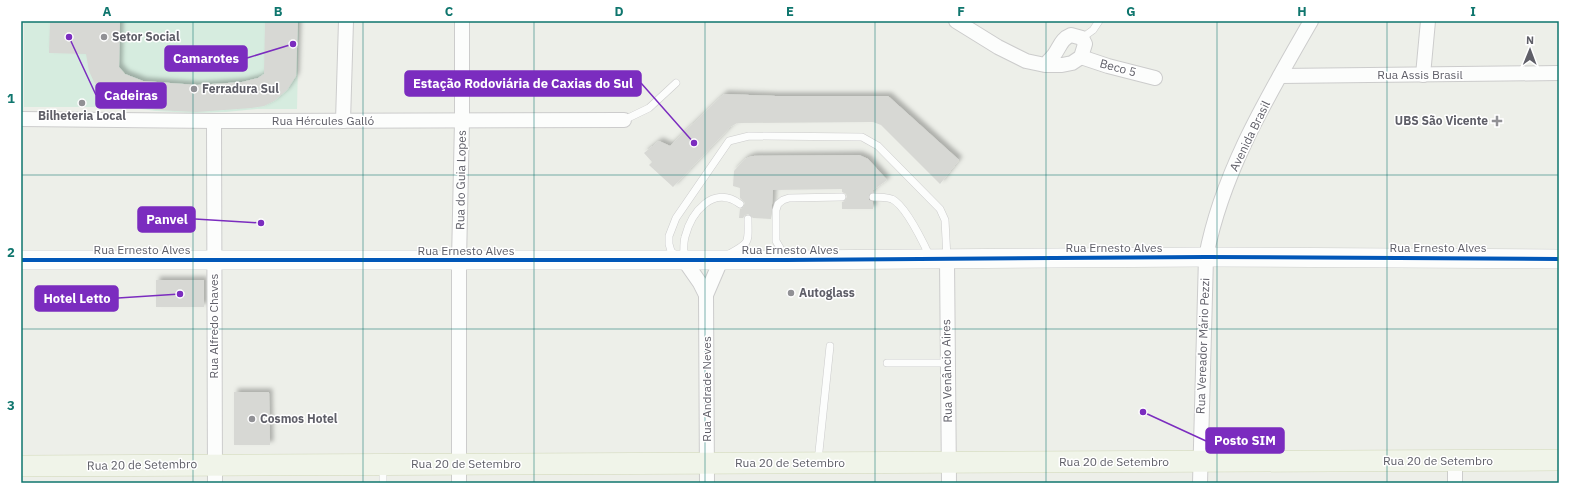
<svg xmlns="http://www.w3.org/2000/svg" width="1580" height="504" viewBox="0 0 1580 504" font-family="'IBM Plex Sans',sans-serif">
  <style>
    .green { fill: #d6ecdf }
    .building { fill: #d7d8d4; filter: url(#shadow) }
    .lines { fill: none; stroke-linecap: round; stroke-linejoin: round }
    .lane-casing { stroke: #ccc; stroke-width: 8 }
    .street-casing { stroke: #ccc; stroke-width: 16 }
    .secondary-casing { stroke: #cccdcc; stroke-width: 20 }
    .primary-casing { stroke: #d0d7b7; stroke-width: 22 }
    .lane { stroke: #fcfdfc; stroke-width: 7 }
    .street { stroke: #fcfdfc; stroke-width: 14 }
    .secondary { stroke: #fcfdfc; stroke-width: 19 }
    .primary { stroke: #f0f4e9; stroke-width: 21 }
    .cycleway-casing { stroke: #fff; stroke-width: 6 }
    .cycleway { stroke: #0057b8; stroke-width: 4 }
    .grid { fill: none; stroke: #0f766e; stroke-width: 1; stroke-opacity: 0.55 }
    .poi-dot { fill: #919195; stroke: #fff; stroke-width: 1.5 }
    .labels { text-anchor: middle; stroke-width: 3; stroke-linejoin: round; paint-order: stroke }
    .poi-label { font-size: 12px; font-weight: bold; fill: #5f5f68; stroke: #fff; text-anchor: start }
    .street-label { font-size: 12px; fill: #5f5f68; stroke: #fff }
    .leader { fill: none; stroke: #7b2cbf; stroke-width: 1.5 }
    .callout-dot { fill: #7b2cbf; stroke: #fff; stroke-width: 1.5 }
    .callout { fill: #7b2cbf; stroke: #7b2cbf; stroke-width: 1.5 }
    .callout-label { font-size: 13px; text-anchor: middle; font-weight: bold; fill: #fff }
    .neatline { fill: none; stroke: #0f766e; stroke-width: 1.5 }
    .grid-label { font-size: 13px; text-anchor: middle; font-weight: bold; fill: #0f766e }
  </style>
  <defs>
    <filter id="shadow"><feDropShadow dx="3.5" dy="-3.5" stdDeviation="2" flood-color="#0004"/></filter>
  </defs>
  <rect width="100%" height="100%" fill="#edefe9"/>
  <!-- green -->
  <polygon class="green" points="24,21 299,21 297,109 257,109 226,112 194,113 156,111 126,107 24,107"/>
  <!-- building -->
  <g class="building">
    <polygon points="50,21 120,21 119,67 125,74 143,81 197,85 242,82 258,78 264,74 265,21 298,21 296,76 287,90 274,101 264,106 251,108 196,112 157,110 126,105 110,99 103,93 94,82 89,71 86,54 49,53"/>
    <polygon points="724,94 775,96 888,96 959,160 940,184 881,125 873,122 737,123 730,127 673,187 649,165 652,162 644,153 659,141 670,146"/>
    <polygon points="859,155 868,159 887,180 873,190 873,192 869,195 869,200 873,202 873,209 842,209 842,202 845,201 847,197 846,194 842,192 842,189 773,190 771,219 753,218 748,214 745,215 743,218 739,218 740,209 743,208 745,203 740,198 740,188 733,186 734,171 745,159 752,156"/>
    <rect x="156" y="280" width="48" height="27"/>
    <polygon points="234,392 269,392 270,445 234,445"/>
  </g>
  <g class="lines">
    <defs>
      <g id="lane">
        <polyline points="1082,38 1093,30 1099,21"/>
        <polyline points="624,120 649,108 676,83"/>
        <path d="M 873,197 C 879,197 885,197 892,199 C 906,206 923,242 930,257"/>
        <path d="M 729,254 C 751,242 748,243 748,219"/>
        <polyline points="676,256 671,251 669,244 669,236 676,218 729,141 749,136 862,137 878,146 940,209 945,220 947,258"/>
        <polyline points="786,258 776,241 776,210 778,204 783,200 789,198 842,197"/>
        <path d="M 684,259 C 684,252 683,244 685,237 C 691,213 713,184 740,204"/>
        <polyline points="887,363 947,363"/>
        <polyline points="818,461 830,346"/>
        <polyline points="383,483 383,467"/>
      </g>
      <g id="street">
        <path d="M 956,21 L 998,47 L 1026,61 L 1045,65 L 1062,65 L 1072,63 L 1081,57 L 1085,44 L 1082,38 L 1071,35 C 1061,39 1060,47 1054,55 C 1052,58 1048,61 1045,65"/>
        <polyline points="1081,57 1108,66 1155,78"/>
        <polyline points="1423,75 1428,21"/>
        <polyline points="1280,76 1559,73"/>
        <polyline points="21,119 214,121 624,120"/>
        <polyline points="214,121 215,483"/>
        <polyline points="343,121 346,21"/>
        <polyline points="684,260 700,283 706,295 707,483"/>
        <polyline points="947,260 949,483"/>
        <polyline points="706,295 721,260"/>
        <polyline points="1455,461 1455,483"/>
        <polyline points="459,483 459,261 462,121 462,21"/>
        <path d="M 1200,483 L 1206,257 C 1222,172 1268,96 1311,21"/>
      </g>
      <polyline id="secondary" points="21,260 787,260 1206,257 1559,259"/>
      <polyline id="primary" points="21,466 1559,460"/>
    </defs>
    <!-- lane casing -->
    <use href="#lane" class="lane-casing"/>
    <!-- street casing -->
    <use href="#street" class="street-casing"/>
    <!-- secondary casing -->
    <use href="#secondary" class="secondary-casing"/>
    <!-- primary casing -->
    <use href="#primary" class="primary-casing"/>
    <!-- lane -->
    <use href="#lane" class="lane"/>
    <!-- street -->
    <use href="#street" class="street"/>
    <!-- secondary -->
    <use href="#secondary" class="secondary"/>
    <!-- primary -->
    <use href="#primary" class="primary"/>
    <defs>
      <polyline id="cycleway" points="21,260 787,260 1206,257 1559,259"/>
    </defs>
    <!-- cycleway casing -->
    <use href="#cycleway" class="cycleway-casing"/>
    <!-- cycleway -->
    <use href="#cycleway" class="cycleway"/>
  </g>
  <!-- grid -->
  <path class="grid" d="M 193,21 L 193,483M 363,21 L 363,483M 534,21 L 534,483M 705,21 L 705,483M 875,21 L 875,483M 1046,21 L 1046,483M 1217,21 L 1217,483M 1387,21 L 1387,483M 21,175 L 1559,175M 21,329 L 1559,329"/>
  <!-- markers -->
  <g class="poi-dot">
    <circle cx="104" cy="37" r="4"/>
    <circle cx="194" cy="89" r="4"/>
    <circle cx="82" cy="103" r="4"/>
    <path d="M1495 115h4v4h4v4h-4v4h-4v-4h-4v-4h4z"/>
    <circle cx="791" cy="293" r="4"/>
    <circle cx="252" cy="419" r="4"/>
  </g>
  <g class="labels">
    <!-- poi labels -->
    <g class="poi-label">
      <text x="112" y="41">Setor Social</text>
      <text x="202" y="93">Ferradura Sul</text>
      <text x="82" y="120" text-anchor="middle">Bilheteria Local</text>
      <text x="1488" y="125" text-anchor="end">UBS São Vicente</text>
      <text x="799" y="297">Autoglass</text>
      <text x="260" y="423">Cosmos Hotel</text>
    </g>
    <!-- street labels -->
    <g class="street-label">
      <text transform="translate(1118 68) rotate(15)" y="4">Beco 5</text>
      <text x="1420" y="79">Rua Assis Brasil</text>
      <text x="323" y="125">Rua Hércules Galló</text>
      <text transform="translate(1250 136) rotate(-64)" y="4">Avenida Brasil</text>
      <text transform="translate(461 180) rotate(-89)" y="4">Rua do Guia Lopes</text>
      <text x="1114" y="252">Rua Ernesto Alves</text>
      <text x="1438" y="252">Rua Ernesto Alves</text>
      <text x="142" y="254">Rua Ernesto Alves</text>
      <text x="790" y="254">Rua Ernesto Alves</text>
      <text x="466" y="255">Rua Ernesto Alves</text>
      <text transform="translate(214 326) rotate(-90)" y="4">Rua Alfredo Chaves</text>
      <text transform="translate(1203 346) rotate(-88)" y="4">Rua Vereador Mário Pezzi</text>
      <text transform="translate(947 371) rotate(-91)" y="4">Rua Venâncio Aires</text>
      <text transform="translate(707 389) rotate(-90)" y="4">Rua Andrade Neves</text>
      <text x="1438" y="465">Rua 20 de Setembro</text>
      <text x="1114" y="466">Rua 20 de Setembro</text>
      <text x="790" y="467">Rua 20 de Setembro</text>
      <text x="466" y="468">Rua 20 de Setembro</text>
      <text transform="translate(142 465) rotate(-1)" y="4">Rua 20 de Setembro</text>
    </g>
  </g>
  <!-- callouts -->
  <path class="leader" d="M293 44L247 58M694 143L641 83M69 37L96 95M261 223L195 219M180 294L118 298M1143 412L1206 441"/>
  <g class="callout-dot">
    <circle cx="293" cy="44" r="4"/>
    <circle cx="694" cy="143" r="4"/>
    <circle cx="69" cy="37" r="4"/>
    <circle cx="261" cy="223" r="4"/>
    <circle cx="180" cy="294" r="4"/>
    <circle cx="1143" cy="412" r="4"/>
  </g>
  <g class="callout">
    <rect x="165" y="46" width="82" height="25" rx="4"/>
    <rect x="405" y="71" width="236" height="25" rx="4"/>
    <rect x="96" y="83" width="70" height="25" rx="4"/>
    <rect x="138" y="207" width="57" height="25" rx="4"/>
    <rect x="35" y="286" width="83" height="25" rx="4"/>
    <rect x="1206" y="428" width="78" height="25" rx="4"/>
  </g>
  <g class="callout-label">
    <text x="206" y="63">Camarotes</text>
    <text x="523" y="88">Estação Rodoviária de Caxias do Sul</text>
    <text x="131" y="100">Cadeiras</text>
    <text x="167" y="224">Panvel</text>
    <text x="77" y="303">Hotel Letto</text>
    <text x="1245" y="445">Posto SIM</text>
  </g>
  <!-- border -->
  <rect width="1580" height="504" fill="none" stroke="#ffffff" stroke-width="44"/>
  <!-- north arrow -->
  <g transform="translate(1530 50) rotate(1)" stroke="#ffffff" stroke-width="3" paint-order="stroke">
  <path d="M0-3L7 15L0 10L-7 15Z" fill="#5f5f68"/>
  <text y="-6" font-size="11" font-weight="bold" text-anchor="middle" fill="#5f5f68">N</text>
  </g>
  <rect x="22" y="22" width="1536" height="460" class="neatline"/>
  <g class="grid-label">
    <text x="107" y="16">A</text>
    <text x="278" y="16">B</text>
    <text x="449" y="16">C</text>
    <text x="619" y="16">D</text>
    <text x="790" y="16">E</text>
    <text x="961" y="16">F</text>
    <text x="1131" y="16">G</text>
    <text x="1302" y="16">H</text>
    <text x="1473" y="16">I</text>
    <text x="11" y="103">1</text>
    <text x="11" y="257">2</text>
    <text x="11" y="410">3</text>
  </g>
</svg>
